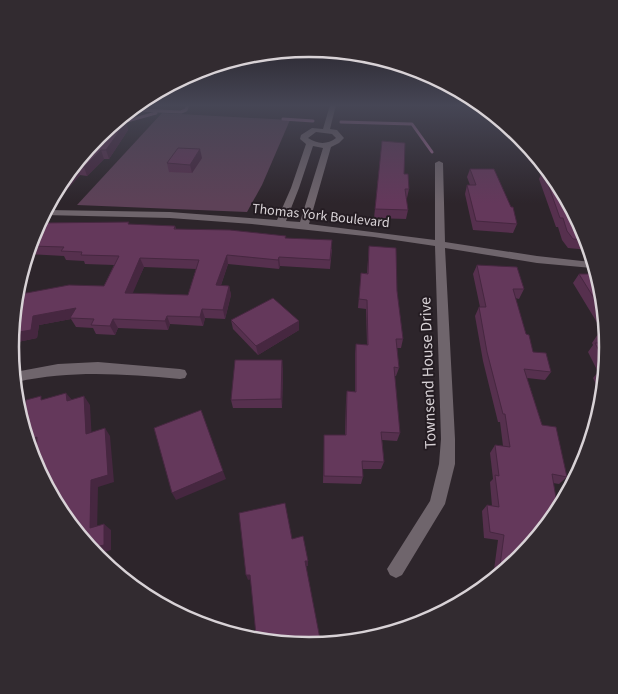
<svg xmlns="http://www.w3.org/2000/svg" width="618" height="694" viewBox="0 0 618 694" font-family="'Source Sans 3',sans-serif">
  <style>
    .green { fill: #5d4157 }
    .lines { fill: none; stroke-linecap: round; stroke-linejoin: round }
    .stream { stroke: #946489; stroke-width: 3 }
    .minor { fill: #6f656c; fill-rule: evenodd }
    .wall { fill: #56304e; fill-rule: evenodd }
    .shaded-wall { fill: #462740 }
    .building { fill: #64385b; stroke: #462740; fill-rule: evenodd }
    .labels { text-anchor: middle; stroke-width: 4; stroke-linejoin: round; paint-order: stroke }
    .far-street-label { font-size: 14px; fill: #d8d2d6; stroke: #241c22 }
    .street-label { font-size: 16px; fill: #d8d2d6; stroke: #241c22 }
    .rim { fill: none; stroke: #d8d2d6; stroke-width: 2.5 }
  </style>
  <rect width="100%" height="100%" fill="#2d252b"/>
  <!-- green -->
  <polygon class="green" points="162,113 290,120 262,185 247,212 77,205"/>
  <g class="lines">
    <!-- stream -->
    <g class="stream">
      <polyline points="136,110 181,112 186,110 188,105"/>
      <polyline points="283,119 313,121"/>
      <polyline points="341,122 412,124 432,152"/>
      <polyline points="116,124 156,113"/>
    </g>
    <!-- minor -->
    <g class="minor">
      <path d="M 330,105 L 336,105 L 330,129 L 337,130 L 344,138 L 339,143 L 331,147 L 309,224 L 435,240 L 435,163 L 439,161 L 443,163 L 445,242 L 537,256 L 591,262 L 592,268 L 537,263 L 445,248 L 455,439 L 455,464 L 445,504 L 402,575 L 396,578 L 390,575 L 387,569 L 430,501 L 439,464 L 441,439 L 435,246 L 374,237 L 252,224 L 170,218 L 44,215 L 48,210 L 170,212 L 277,220 L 291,188 L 306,144 L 300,139 L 301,135 L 312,128 L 323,129 ZM 316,132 L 332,134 L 336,138 C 327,145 317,144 308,138 ZM 313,146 L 323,148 L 300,222 L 286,221 L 299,188 Z"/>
      <path d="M 98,362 L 180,369 L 185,370 L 187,374 L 185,378 L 180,379 C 124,374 72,370 17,382 L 15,372 L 58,364 Z"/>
    </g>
  </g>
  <!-- wall -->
  <g class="wall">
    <polygon points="453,105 475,105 475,107 453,106"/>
    <polygon points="126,122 128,130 109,159 104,159 87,176 80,175 61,196 57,196 98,135"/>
    <polygon points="382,141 404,174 409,189 407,198 406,198 408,210 406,219 374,218"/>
    <polygon points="527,146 541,166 532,164 531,161 528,160"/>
    <polygon points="202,158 192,173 169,172 167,163"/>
    <polygon points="470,169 517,224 513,233 473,230 465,194 467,185 470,185 467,177"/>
    <polygon points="543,170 585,233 589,250 568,248 562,240 558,227 556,227 539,179"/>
    <path d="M 130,225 L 175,226 L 176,229 L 286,238 L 332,249 L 330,269 L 280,266 L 279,269 L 228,264 L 221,285 L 229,286 L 231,295 L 225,319 L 205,318 L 203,326 L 170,324 L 168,330 L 118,328 L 115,335 L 96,334 L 93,328 L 76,327 L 71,319 L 39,325 L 37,338 L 13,343 L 11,341 L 21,294 L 104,286 L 114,265 L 85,264 L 84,261 L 66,260 L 64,256 L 28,254 L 33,232 ZM 144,267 L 196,269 L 188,295 L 132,293 Z"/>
    <polygon points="369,246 397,291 403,339 401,348 397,348 399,368 396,376 394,376 400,433 397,441 382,440 384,462 381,469 363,469 363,477 361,484 323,483 324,442 345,435 346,400 347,391 355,392 355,353 356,344 367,345 366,309 358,308 361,273 367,273"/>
    <polygon points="477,265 524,289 519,299 515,298 526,334 533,352 551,372 545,380 527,378 542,425 567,477 559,484 553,483 520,559 493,577 498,540 484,538 482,511 487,505 492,506 490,482 493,479 490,453 495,445 503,446 500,422 498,422 483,361 475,316 479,307 480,307 473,274"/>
    <polygon points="579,274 593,274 608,347 599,390 593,378 598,372 588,352 593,345 592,343 598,334 604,334 573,283"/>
    <polygon points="231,320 299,321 299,330 258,355 233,329"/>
    <polygon points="283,368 282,408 233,408 231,400"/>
  </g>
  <!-- shaded-wall -->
  <g class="shaded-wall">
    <polygon points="126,122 128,130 109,159 106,150"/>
    <polygon points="200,149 202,158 192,173 190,165"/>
    <polygon points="101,150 104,159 87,176 84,167"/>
    <polygon points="77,167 80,175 61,196 60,192"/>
    <polygon points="227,255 228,264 218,294 216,285"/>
    <polygon points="279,257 280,266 279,269 278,260"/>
    <polygon points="140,258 144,267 129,302 125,293"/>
    <polygon points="229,286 231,295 225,319 223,310"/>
    <polygon points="76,308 71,319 39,325 37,338 13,343 11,341 13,333 33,316"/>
    <polygon points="202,309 205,318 203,326 200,317"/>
    <polygon points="167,316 170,324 168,330 165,321"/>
    <polygon points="113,319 118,328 115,335 110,326"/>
    <polygon points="299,321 299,330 258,355 256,346"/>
    <polygon points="282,360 283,368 282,408 281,399"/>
    <polygon points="66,393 73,401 67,401"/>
    <polygon points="84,396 90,405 92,442 86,434"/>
    <polygon points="105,428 110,436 114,482 98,487 97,534 90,528 91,480"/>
    <polygon points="37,437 44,445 31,448 30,448 28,439"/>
    <polygon points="223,471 226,479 176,500 172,493"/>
    <polygon points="104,524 111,530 111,550 102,553 103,562 97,558 95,555 95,547"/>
    <polygon points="305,561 308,561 308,566 306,566"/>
    <polygon points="246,575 250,575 252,579 248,580"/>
  </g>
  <!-- building -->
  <g class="building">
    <polygon points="117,122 126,122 106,150 101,150 84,167 77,167 98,135"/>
    <polygon points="382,141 405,143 404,174 408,174 409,189 405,189 408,210 375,209"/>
    <polygon points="178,148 200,149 190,165 167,163"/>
    <polygon points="470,169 494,169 511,207 513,207 517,224 476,221 467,185 476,185"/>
    <polygon points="543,170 585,233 587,240 573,239 567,231 563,218 560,218"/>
    <path d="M 129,222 L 128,224 L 175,226 L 174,229 L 230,230 L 286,236 L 285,238 L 332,240 L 330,260 L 279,257 L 278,260 L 227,255 L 216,285 L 229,286 L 223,310 L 202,309 L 200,317 L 167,316 L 165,321 L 113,319 L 110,326 L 91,325 L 94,319 L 70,318 L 76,308 L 33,316 L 31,330 L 13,333 L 21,294 L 69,285 L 104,286 L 119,256 L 81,255 L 82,252 L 61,251 L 64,247 L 30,246 L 33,232 L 39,223 ZM 140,258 L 199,260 L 188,295 L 125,293 Z"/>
    <polygon points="369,246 396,248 397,291 403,339 396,339 399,368 394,367 400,433 381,432 384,462 362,461 363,477 324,476 324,435 346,435 347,391 356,392 356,344 368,345 367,300 359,299 361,273 368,274"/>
    <polygon points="477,265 517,267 524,289 513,289 526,334 529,335 533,352 546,353 551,372 524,369 542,425 556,427 567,477 552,474 557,504 520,559 499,573 504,535 490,532 487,505 499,507 495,475 499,476 495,445 510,447 505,414 503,414 487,352 479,307 486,307"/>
    <polygon points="579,274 593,274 600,308"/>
    <polygon points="273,298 299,321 256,346 231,320"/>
    <polygon points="598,334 605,334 608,347 605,363 595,343 604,343"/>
    <polygon points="235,360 282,360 281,399 231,400"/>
    <polygon points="66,393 67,401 84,396 86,434 105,428 108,475 91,480 90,528 104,524 104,545 95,547 95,555 36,466 37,437 28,439 24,419 26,400 41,396 41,400"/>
    <polygon points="201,410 223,471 172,493 154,428"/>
    <polygon points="285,503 292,539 303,536 308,561 305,561 321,644 309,646 256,635 250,575 246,575 239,513"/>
  </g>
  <!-- sky -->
  <linearGradient id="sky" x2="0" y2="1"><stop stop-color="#191418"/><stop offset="0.52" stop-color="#464655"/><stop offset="1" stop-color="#464655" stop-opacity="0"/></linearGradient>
  <rect width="618" height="203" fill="url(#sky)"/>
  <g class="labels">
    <!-- far-street labels -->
    <g class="far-street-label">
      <text transform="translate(321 215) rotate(6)" y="5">Thomas York Boulevard</text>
    </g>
    <!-- street labels -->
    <g class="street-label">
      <text transform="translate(427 373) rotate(-92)" y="6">Townsend House Drive</text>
    </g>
  </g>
  <!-- crop -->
  <path d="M0 0H618V694H0ZM19 347a290 290 0 1 1 580 0a290 290 0 1 1-580 0Z" fill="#322b30" fill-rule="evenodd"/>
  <path class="rim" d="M19 347a290 290 0 1 1 580 0a290 290 0 1 1-580 0Z"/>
</svg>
